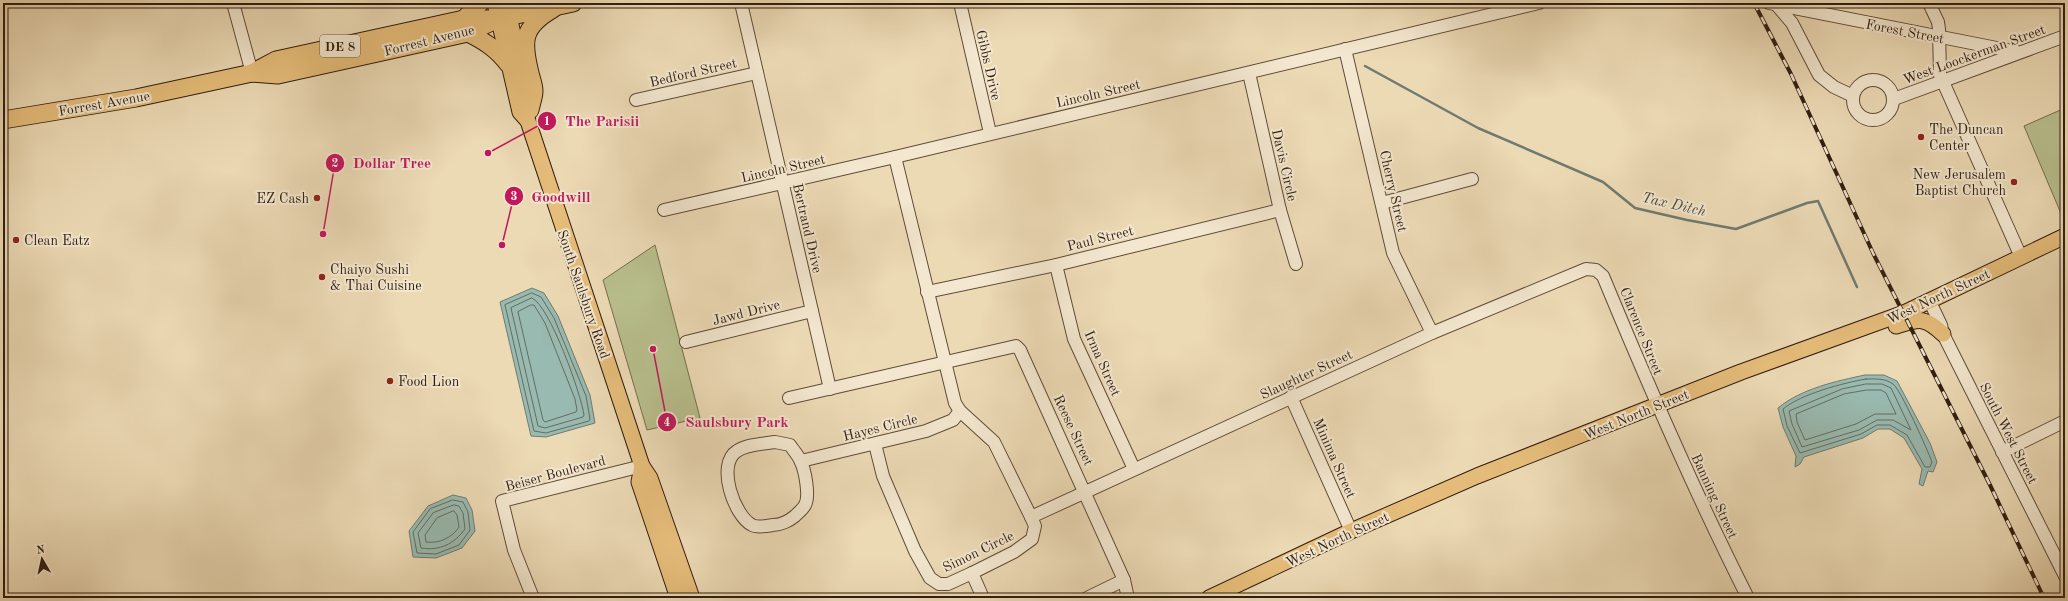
<svg xmlns="http://www.w3.org/2000/svg" width="2068" height="601" viewBox="0 0 2068 601" font-family="'Old Standard TT',serif">
  <style>
    .green { fill: #b8bf8d; stroke: #746e4e }
    .water { fill: #99bab1; stroke: #6f7b71 }
    .lines { fill: none; stroke-linecap: round; stroke-linejoin: round }
    .shore { stroke: #646c60; stroke-width: 1 }
    .stream { stroke: #6f7b71; stroke-width: 2.5 }
    .minor-casing { stroke: #5f4c39; stroke-width: 14 }
    .major-casing { stroke: #301d10; stroke-width: 17 }
    .highway-casing { stroke: #301d10; stroke-width: 19 }
    .minor { stroke: #f3e7cf; stroke-width: 12 }
    .major { stroke: #e6bd7a; stroke-width: 15 }
    .highway { stroke: #e6bd7a; stroke-width: 17 }
    .rail-casing { stroke: #301d10; stroke-width: 4 }
    .rail { stroke: #f3e7cf; stroke-width: 2.5; stroke-dasharray: 8; stroke-linecap: butt }
    .poi-dot { fill: #8f2418; stroke: #f3e7cf; stroke-width: 1.5 }
    .labels { text-anchor: middle; stroke-width: 4; stroke-linejoin: round; paint-order: stroke }
    .shield { fill: #f3e7cf; stroke: #6a5a49; stroke-width: 1 }
    .shield-label { font-size: 13px; font-weight: bold; fill: #301d10 }
    .street-label { font-size: 14px; fill: #301d10; stroke: #f3e7cf }
    .poi-label { font-size: 14px; fill: #301d10; stroke: #f3e7cf; text-anchor: start }
    .water-label { font-size: 15px; font-style: italic; fill: #504c40; stroke: #f3e7cf }
    .leader { fill: none; stroke: #c2185b; stroke-width: 1.5 }
    .callout-dot { fill: #c2185b; stroke: #f3e7cf; stroke-width: 1.5 }
    .mark-label { font-size: 12px; text-anchor: middle; font-weight: bold; fill: #fff }
    .callout-label { font-size: 15px; text-anchor: middle; font-weight: bold; fill: #c2185b; stroke: #f3e7cf; stroke-width: 4; stroke-linejoin: round; paint-order: stroke }
  </style>
  <rect width="100%" height="100%" fill="#ecdab5"/>
  <filter id="stains"><feTurbulence type="fractalNoise" baseFrequency=".005" numOctaves="4"/><feColorMatrix values="0 0 0 0 .2 0 0 0 0 .09 0 0 0 0 .02 0 0 0 .5 -.17"/></filter>
  <radialGradient id="worn" r=".72"><stop offset=".6" stop-color="#630" stop-opacity="0"/><stop offset="1" stop-color="#630" stop-opacity=".3"/></radialGradient>
  <!-- green -->
  <g class="green">
    <polygon points="2065,108 2065,223 2024,126"/>
    <polygon points="655,245 700,418 647,430 603,280"/>
  </g>
  <!-- water -->
  <g class="water">
    <polygon points="532,288 544,293 558,316 590,395 595,423 546,437 531,436 500,302"/>
    <path d="M 1865,375 L 1884,375 L 1897,381 L 1930,443 L 1937,462 L 1933,472 L 1928,471 L 1923,486 L 1919,484 L 1922,469 L 1904,438 L 1890,429 L 1878,429 L 1863,438 L 1804,457 L 1800,464 L 1795,467 L 1796,456 L 1783,427 L 1778,408 C 1801,389 1836,381 1865,375 Z"/>
    <polygon points="453,495 466,498 472,510 475,531 462,548 436,558 413,557 409,531 428,506"/>
  </g>
  <g class="lines">
    <!-- shore -->
    <g class="shore">
      <polygon points="532,293 541,297 554,318 586,396 590,419 589,421 546,433 534,431 505,305"/>
      <path d="M 532,298 C 550,306 581,394 584,415 L 583,417 L 545,428 L 538,426 L 511,308 Z"/>
      <polygon points="531,305 534,305 545,323 575,399 577,410 576,412 545,422 543,420 518,312"/>
      <path d="M 1866,379 C 1875,379 1885,378 1893,384 C 1900,388 1928,451 1932,462 L 1930,467 L 1925,467 L 1907,435 L 1890,425 L 1877,425 L 1861,434 L 1800,453 L 1787,426 L 1783,409 C 1801,394 1843,383 1866,379 Z"/>
      <polygon points="1866,384 1882,384 1891,388 1911,430 1893,420 1877,420 1859,430 1802,447 1792,424 1789,411 1842,389"/>
      <polygon points="1867,390 1881,390 1886,393 1896,414 1875,414 1856,424 1805,440 1797,422 1796,414 1844,394"/>
      <polygon points="453,500 463,502 468,512 470,530 459,545 436,554 417,553 413,532 430,509"/>
      <path d="M 454,505 L 459,506 L 463,513 L 465,529 C 454,544 440,551 421,548 L 418,533 L 433,513 Z"/>
      <path d="M 454,511 L 457,515 L 459,527 C 453,537 439,544 426,542 L 425,535 L 437,518 Z"/>
    </g>
    <!-- stream -->
    <polyline class="stream" points="1365,66 1478,128 1603,182 1635,208 1687,220 1736,229 1807,203 1818,201 1857,287"/>
    <defs>
      <g id="minor">
        <polyline points="233,3 252,73"/>
        <polyline points="741,3 830,389"/>
        <polyline points="960,3 990,133"/>
        <polyline points="1769,3 2017,52"/>
        <polyline points="1775,3 1792,23 1819,75 1834,87 1853,96"/>
        <polyline points="1929,3 1938,22 1939,29 1940,75 2021,257"/>
        <polyline points="1345,49 1393,253 1432,333"/>
        <polyline points="1249,73 1280,210 1296,264"/>
        <circle cx="1873" cy="100" r="20"/>
        <polyline points="1894,99 2065,36"/>
        <polyline points="636,100 757,73"/>
        <polyline points="1382,203 1472,179"/>
        <polyline points="664,210 895,157 1539,3"/>
        <polyline points="1056,265 1074,339 1134,469"/>
        <polyline points="927,292 1056,265 1280,210"/>
        <polyline points="1930,302 1941,325 1943,334 2065,576"/>
        <polyline points="686,342 812,311"/>
        <polyline points="1291,397 1351,531"/>
        <polyline points="789,398 1016,346 1020,350 1124,580 1128,598"/>
        <path d="M 775,442 L 790,445 C 793,450 798,455 800,460 C 805,469 810,496 805,505 C 803,509 798,513 795,516 C 789,521 780,525 773,525 C 767,526 757,528 752,525 C 734,516 716,464 737,451 C 747,444 763,444 775,442 Z"/>
        <polyline points="875,444 883,476 915,551 930,578 939,584 948,584 972,573 1014,552 1032,539 1035,526 1031,517 994,442 960,411 955,403 895,157"/>
        <polyline points="2002,452 2065,421"/>
        <polyline points="801,461 926,431 953,420 960,411"/>
        <path d="M 1031,517 L 1432,333 L 1586,269 L 1596,270 L 1603,276 C 1648,385 1695,493 1748,598"/>
        <polyline points="972,573 983,598"/>
        <polyline points="533,598 514,550 502,501 642,466"/>
        <polyline points="1087,598 1124,580"/>
      </g>
      <g id="major">
        <polyline points="495,3 520,112 528,121 642,466 650,478 692,598"/>
        <polyline points="506,3 530,109"/>
        <path d="M 1896,326 C 1919,319 1924,316 1943,334"/>
        <polyline points="642,466 639,482 678,598"/>
        <polyline points="1209,598 1351,531 1477,476 1741,372 1904,313 2065,236"/>
      </g>
      <g id="highway">
        <polyline points="464,19 480,3"/>
        <path d="M 468,33 C 484,41 497,49 508,64"/>
        <polyline points="252,73 276,60 464,19 498,19 573,3"/>
        <path d="M 530,110 C 531,104 534,97 534,91 C 534,85 531,78 530,73 C 522,41 522,27 553,9"/>
        <polyline points="3,120 136,98 252,73 278,75 468,33 498,19"/>
      </g>
    </defs>
    <!-- minor casing -->
    <use href="#minor" class="minor-casing"/>
    <!-- major casing -->
    <use href="#major" class="major-casing"/>
    <!-- highway casing -->
    <use href="#highway" class="highway-casing"/>
    <!-- minor -->
    <use href="#minor" class="minor"/>
    <!-- major -->
    <use href="#major" class="major"/>
    <!-- highway -->
    <use href="#highway" class="highway"/>
    <defs>
      <polyline id="rail" points="1754,3 1791,74 1873,253 1990,485 2044,598"/>
    </defs>
    <!-- rail casing -->
    <use href="#rail" class="rail-casing"/>
    <!-- rail -->
    <use href="#rail" class="rail"/>
  </g>
  <!-- markers -->
  <g class="poi-dot">
    <circle cx="1921" cy="137" r="4"/>
    <circle cx="2014" cy="182" r="4"/>
    <circle cx="317" cy="198" r="4"/>
    <circle cx="16" cy="240" r="4"/>
    <circle cx="322" cy="277" r="4"/>
    <circle cx="390" cy="381" r="4"/>
  </g>
  <g class="labels">
    <!-- shield labels -->
    <rect class="shield" x="320" y="35" width="40" height="22" rx="3"/>
    <g class="shield-label">
      <text x="340" y="51">DE 8</text>
    </g>
    <!-- street labels -->
    <g class="street-label">
      <text transform="translate(1905 31) rotate(11)" y="5">Forest Street</text>
      <text transform="translate(429 40) rotate(-14)" y="5">Forrest Avenue</text>
      <text transform="translate(1974 54) rotate(-20)" y="5">West Loockerman Street</text>
      <text transform="translate(989 65) rotate(77)" y="5">Gibbs Drive</text>
      <text transform="translate(693 72) rotate(-13)" y="5">Bedford Street</text>
      <text transform="translate(1098 93) rotate(-13)" y="5">Lincoln Street</text>
      <text transform="translate(104 103) rotate(-10)" y="5">Forrest Avenue</text>
      <text transform="translate(1285 165) rotate(77)" y="5">Davis Circle</text>
      <text transform="translate(783 168) rotate(-13)" y="5">Lincoln Street</text>
      <text transform="translate(1394 191) rotate(77)" y="5">Cherry Street</text>
      <text transform="translate(808 228) rotate(77)" y="5">Bertrand Drive</text>
      <text transform="translate(1100 238) rotate(-14)" y="5">Paul Street</text>
      <text transform="translate(584 294) rotate(71)" y="5">South Saulsbury Road</text>
      <text transform="translate(1938 296) rotate(-25)" y="5">West North Street</text>
      <text transform="translate(746 312) rotate(-14)" y="5">Jawd Drive</text>
      <text transform="translate(1642 331) rotate(68)" y="5">Clarence Street</text>
      <text transform="translate(1103 363) rotate(66)" y="5">Irma Street</text>
      <text transform="translate(1306 374) rotate(-25)" y="5">Slaughter Street</text>
      <text transform="translate(1636 414) rotate(-22)" y="5">West North Street</text>
      <text transform="translate(880 427) rotate(-14)" y="5">Hayes Circle</text>
      <text transform="translate(1074 430) rotate(65)" y="5">Reese Street</text>
      <text transform="translate(2009 433) rotate(63)" y="5">South West Street</text>
      <text transform="translate(1335 458) rotate(66)" y="5">Minima Street</text>
      <text transform="translate(555 473) rotate(-15)" y="5">Beiser Boulevard</text>
      <text transform="translate(1715 496) rotate(65)" y="5">Banning Street</text>
      <text transform="translate(1337 539) rotate(-25)" y="5">West North Street</text>
      <text transform="translate(978 551) rotate(-26)" y="5">Simon Circle</text>
    </g>
    <!-- poi labels -->
    <g class="poi-label">
      <text x="1929" y="134">The Duncan<tspan x="1929" dy="16">Center</tspan></text>
      <text x="2006" y="179" text-anchor="end">New Jerusalem<tspan x="2006" dy="16">Baptist Church</tspan></text>
      <text x="309" y="203" text-anchor="end">EZ Cash</text>
      <text x="24" y="245">Clean Eatz</text>
      <text x="330" y="274">Chaiyo Sushi<tspan x="330" dy="16">&amp; Thai Cuisine</tspan></text>
      <text x="398" y="386">Food Lion</text>
    </g>
    <!-- water labels -->
    <g class="water-label">
      <text transform="translate(1674 204) rotate(13)" y="5">Tax Ditch</text>
    </g>
  </g>
  <!-- callouts -->
  <path class="leader" d="M488 153L547 121M323 234L335 163M502 245L514 196M653 349L667 422"/>
  <g class="callout-dot">
    <circle cx="488" cy="153" r="4"/>
    <circle cx="323" cy="234" r="4"/>
    <circle cx="502" cy="245" r="4"/>
    <circle cx="653" cy="349" r="4"/>
    <circle cx="547" cy="121" r="10"/>
    <circle cx="335" cy="163" r="10"/>
    <circle cx="514" cy="196" r="10"/>
    <circle cx="667" cy="422" r="10"/>
  </g>
  <g class="mark-label">
    <text x="547" y="125">1</text>
    <text x="335" y="167">2</text>
    <text x="514" y="200">3</text>
    <text x="667" y="426">4</text>
  </g>
  <g class="callout-label">
    <text x="602" y="126">The Parisii</text>
    <text x="392" y="168">Dollar Tree</text>
    <text x="561" y="202">Goodwill</text>
    <text x="737" y="427">Saulsbury Park</text>
  </g>
  <!-- margin -->
  <rect width="2068" height="601" fill="none" stroke="#ecdab5" stroke-width="16"/>
  <rect x="4" y="4" width="2060" height="593" fill="none" stroke="#301d10" stroke-width="2"/>
  <rect x="8" y="8" width="2052" height="585" fill="none" stroke="#301d10"/>
  <!-- north arrow -->
  <g transform="translate(42 559) rotate(351)" stroke="#f3e7cf" stroke-width="3" paint-order="stroke">
  <path d="M0-3L7 15L0 10L-7 15Z" fill="#301d10"/>
  <text y="-6" font-size="11" font-weight="bold" text-anchor="middle" fill="#301d10">N</text>
  </g>
  <rect width="100%" height="100%" filter="url(#stains)"/>
  <rect width="100%" height="100%" fill="url(#worn)"/>
</svg>
